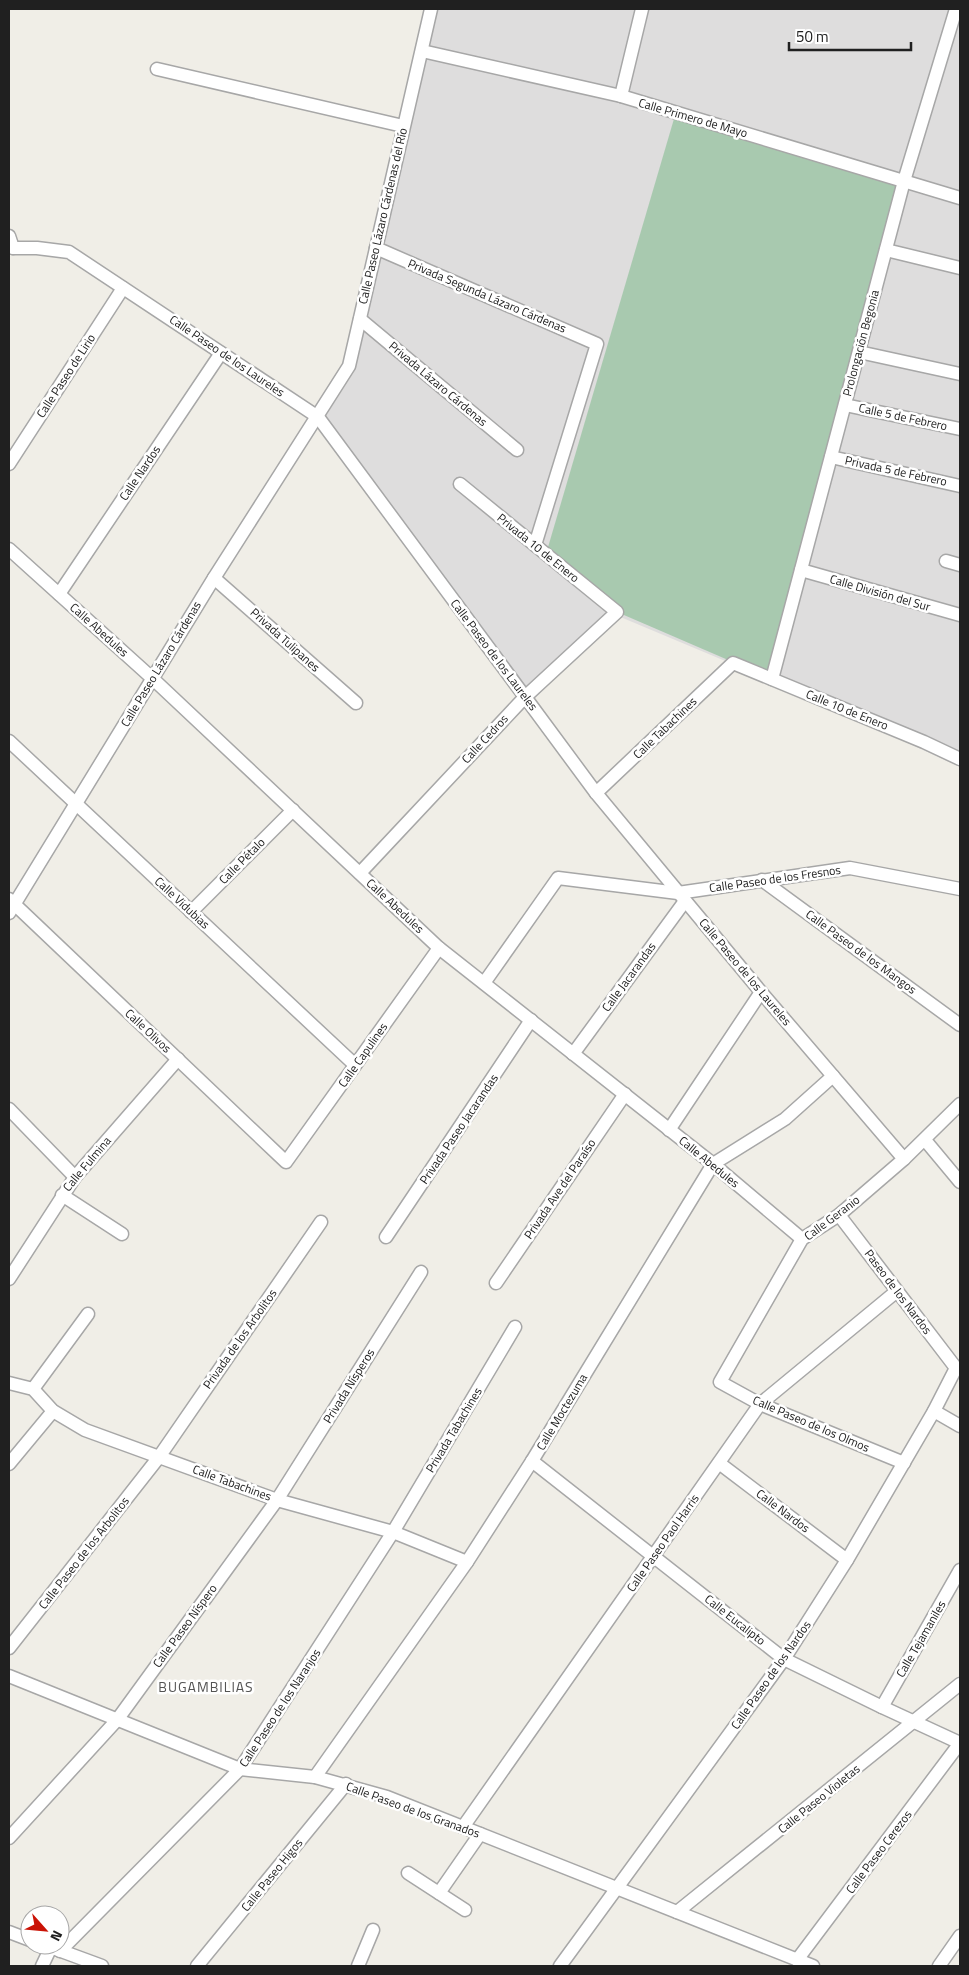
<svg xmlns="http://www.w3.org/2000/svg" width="969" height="1975" viewBox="0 0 969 1975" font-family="'Titillium Web',sans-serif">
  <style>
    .residential { fill: #dedddd }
    .cemetery { fill: #a8c9af }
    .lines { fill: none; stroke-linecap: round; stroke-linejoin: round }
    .street-casing { stroke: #a7a7a7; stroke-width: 15 }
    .street { stroke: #fff; stroke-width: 12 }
    .labels { text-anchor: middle; stroke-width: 5; stroke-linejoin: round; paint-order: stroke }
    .street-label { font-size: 12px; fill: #202020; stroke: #fff }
    .neighbourhood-label { font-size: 14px; letter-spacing: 1px; fill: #535353; stroke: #fff }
  </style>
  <rect width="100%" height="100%" fill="#f0eee7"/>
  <!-- residential -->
  <polygon class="residential" points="438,9 960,9 960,767 773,681 618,616 525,708 318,428 354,372 380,236"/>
  <!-- cemetery -->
  <polygon class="cemetery" points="676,112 904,181 772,679 617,612 546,554"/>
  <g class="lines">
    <defs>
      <g id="street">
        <polyline points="422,51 621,96 960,198"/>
        <polyline points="157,69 403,126"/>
        <polyline points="621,96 642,9"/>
        <polyline points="9,236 13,248"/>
        <polyline points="13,248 37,248 69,252 318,417 596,793 761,992 904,1159"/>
        <polyline points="376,248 597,344 535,545"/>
        <polyline points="886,250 960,268"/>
        <polyline points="360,319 517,450"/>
        <polyline points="859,352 960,374"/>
        <polyline points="845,405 960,429"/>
        <polyline points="831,457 960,486"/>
        <polyline points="9,464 123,288"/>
        <polyline points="9,549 152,678 439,948 713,1164 802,1239"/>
        <polyline points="946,561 960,565"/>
        <polyline points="801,570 960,615"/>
        <polyline points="214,578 356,703"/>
        <polyline points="59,594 221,353"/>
        <polyline points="772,679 904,181 956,9"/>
        <polyline points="9,741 355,1065"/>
        <polyline points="596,793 733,663 924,742 960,759"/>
        <polyline points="360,873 525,697 617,612 460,484"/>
        <polyline points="762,880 960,1025"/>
        <polyline points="9,899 286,1162 439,948"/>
        <polyline points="191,912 293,810"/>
        <polyline points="9,913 214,578 349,366 431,9"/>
        <polyline points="484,983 558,878 678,893 850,868 960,889"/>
        <polyline points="573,1054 685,901"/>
        <polyline points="9,1109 75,1177"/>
        <polyline points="669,1130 761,992"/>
        <polyline points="925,1140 960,1182"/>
        <polyline points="62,1195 122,1234"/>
        <polyline points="386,1237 531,1020"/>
        <polyline points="9,1279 75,1177 178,1059"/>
        <polyline points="496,1283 625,1094"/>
        <polyline points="9,1383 33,1389 53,1411 85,1430 277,1500 393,1532 467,1562"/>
        <polyline points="33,1389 88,1314"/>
        <polyline points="934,1411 960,1426"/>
        <polyline points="532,1461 784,1659 882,1707 960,1743"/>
        <polyline points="719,1463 847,1560"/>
        <polyline points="904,1463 760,1404 720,1382 802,1239 839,1215 904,1159 960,1104"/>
        <polyline points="9,1464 53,1411"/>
        <polyline points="9,1648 159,1457 321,1222"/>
        <polyline points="9,1676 240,1769 315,1777 387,1797 813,1966"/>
        <polyline points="882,1707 960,1570"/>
        <polyline points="315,1777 467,1562 532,1461 713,1164 785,1119 833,1076"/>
        <polyline points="463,1827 760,1404 897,1291"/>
        <polyline points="9,1838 117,1720 277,1500 421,1272"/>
        <polyline points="408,1873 465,1910"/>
        <polyline points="439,1893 480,1834"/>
        <polyline points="677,1912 960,1684"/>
        <polyline points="9,1932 30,1940"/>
        <polyline points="45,1945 102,1966"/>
        <polyline points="60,1951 240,1769 393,1532 515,1327"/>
        <polyline points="797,1960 960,1743"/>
        <polyline points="42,1966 51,1947"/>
        <polyline points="197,1966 346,1784"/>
        <polyline points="358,1966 373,1930"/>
        <polyline points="560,1966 784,1659 847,1560 934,1411 956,1368 839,1215"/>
        <polyline points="939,1966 960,1936"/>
      </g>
    </defs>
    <!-- street casing -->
    <use href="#street" class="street-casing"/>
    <!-- street -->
    <use href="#street" class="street"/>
  </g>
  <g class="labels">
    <!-- street labels -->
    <g class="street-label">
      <text transform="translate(693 118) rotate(16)" y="4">Calle Primero de Mayo</text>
      <text transform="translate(383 216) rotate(-77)" y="4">Calle Paseo Lázaro Cárdenas del Río</text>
      <text transform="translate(487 296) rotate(23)" y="4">Privada Segunda Lázaro Cárdenas</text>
      <text transform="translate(861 343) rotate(-75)" y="4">Prolongación Begonia</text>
      <text transform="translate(227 356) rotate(34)" y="4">Calle Paseo de los Laureles</text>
      <text transform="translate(66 376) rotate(-57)" y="4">Calle Paseo de Lirio</text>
      <text transform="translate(438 384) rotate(40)" y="4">Privada Lázaro Cárdenas</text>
      <text transform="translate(903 417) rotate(12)" y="4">Calle 5 de Febrero</text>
      <text transform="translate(896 471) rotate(12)" y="4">Privada 5 de Febrero</text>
      <text transform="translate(140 473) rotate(-56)" y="4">Calle Nardos</text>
      <text transform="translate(538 548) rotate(39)" y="4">Privada 10 de Enero</text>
      <text transform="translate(880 593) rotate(16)" y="4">Calle División del Sur</text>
      <text transform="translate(99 630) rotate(42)" y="4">Calle Abedules</text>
      <text transform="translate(285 640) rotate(42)" y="4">Privada Tulipanes</text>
      <text transform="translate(494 655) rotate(53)" y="4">Calle Paseo de los Laureles</text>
      <text transform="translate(161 664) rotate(-59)" y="4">Calle Paseo Lázaro Cárdenas</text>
      <text transform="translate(847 710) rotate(22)" y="4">Calle 10 de Enero</text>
      <text transform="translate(665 728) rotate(-44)" y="4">Calle Tabachines</text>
      <text transform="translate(485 739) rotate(-47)" y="4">Calle Cedros</text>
      <text transform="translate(242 861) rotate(-45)" y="4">Calle Pétalo</text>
      <text transform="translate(775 879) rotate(-8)" y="4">Calle Paseo de los Fresnos</text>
      <text transform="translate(182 903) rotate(43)" y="4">Calle Vidubias</text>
      <text transform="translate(395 906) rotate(43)" y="4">Calle Abedules</text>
      <text transform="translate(861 952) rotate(36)" y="4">Calle Paseo de los Mangos</text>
      <text transform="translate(745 972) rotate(50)" y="4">Calle Paseo de los Laureles</text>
      <text transform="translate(629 977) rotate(-54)" y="4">Calle Jacarandas</text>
      <text transform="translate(148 1031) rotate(43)" y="4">Calle Olivos</text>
      <text transform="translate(363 1055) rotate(-55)" y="4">Calle Capulines</text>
      <text transform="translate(459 1129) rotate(-56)" y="4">Privada Paseo Jacarandas</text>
      <text transform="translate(709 1162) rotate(39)" y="4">Calle Abedules</text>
      <text transform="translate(87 1164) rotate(-50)" y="4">Calle Fulmina</text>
      <text transform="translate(560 1189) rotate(-56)" y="4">Privada Ave del Paraíso</text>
      <text transform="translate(832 1218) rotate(-37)" y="4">Calle Geranio</text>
      <text transform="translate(898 1292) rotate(53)" y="4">Paseo de los Nardos</text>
      <text transform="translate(240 1339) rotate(-55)" y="4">Privada de los Arbolitos</text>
      <text transform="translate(349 1386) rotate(-58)" y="4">Privada Nísperos</text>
      <text transform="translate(562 1412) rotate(-59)" y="4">Calle Moctezuma</text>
      <text transform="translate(811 1424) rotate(23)" y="4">Calle Paseo de los Olmos</text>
      <text transform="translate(454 1430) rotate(-59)" y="4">Privada Tabachines</text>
      <text transform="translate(232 1483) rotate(20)" y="4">Calle Tabachines</text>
      <text transform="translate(783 1511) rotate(37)" y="4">Calle Nardos</text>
      <text transform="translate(663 1543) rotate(-55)" y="4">Calle Paseo Paol Harris</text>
      <text transform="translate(84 1553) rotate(-52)" y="4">Calle Paseo de los Arbolitos</text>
      <text transform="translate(735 1620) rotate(38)" y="4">Calle Eucalipto</text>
      <text transform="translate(185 1626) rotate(-54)" y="4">Calle Paseo Níspero</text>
      <text transform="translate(921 1639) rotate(-60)" y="4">Calle Tejamaniles</text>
      <text transform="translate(771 1675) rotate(-55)" y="4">Calle Paseo de los Nardos</text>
      <text transform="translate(280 1708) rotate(-57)" y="4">Calle Paseo de los Naranjos</text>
      <text transform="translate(819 1799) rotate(-39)" y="4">Calle Paseo Violetas</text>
      <text transform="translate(413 1810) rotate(20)" y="4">Calle Paseo de los Granados</text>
      <text transform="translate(879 1852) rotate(-53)" y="4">Calle Paseo Cerezos</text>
      <text transform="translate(272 1875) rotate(-51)" y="4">Calle Paseo Higos</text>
    </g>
    <!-- neighbourhood labels -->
    <g class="neighbourhood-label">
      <text x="206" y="1692">BUGAMBILIAS</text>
    </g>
  </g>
  <!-- border -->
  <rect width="969" height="1975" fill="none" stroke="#202020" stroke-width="20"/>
  <!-- north arrow -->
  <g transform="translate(45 1930) rotate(117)"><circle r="24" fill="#ffffff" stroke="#a6a6a6"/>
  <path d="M0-4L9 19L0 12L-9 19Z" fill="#ca1306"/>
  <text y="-8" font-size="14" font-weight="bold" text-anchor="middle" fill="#202020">N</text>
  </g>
  <!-- scale -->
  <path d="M789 42v8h122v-8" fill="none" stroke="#202020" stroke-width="2.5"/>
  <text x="796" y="42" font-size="15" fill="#202020" stroke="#ffffff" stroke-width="4" paint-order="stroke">50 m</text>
</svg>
